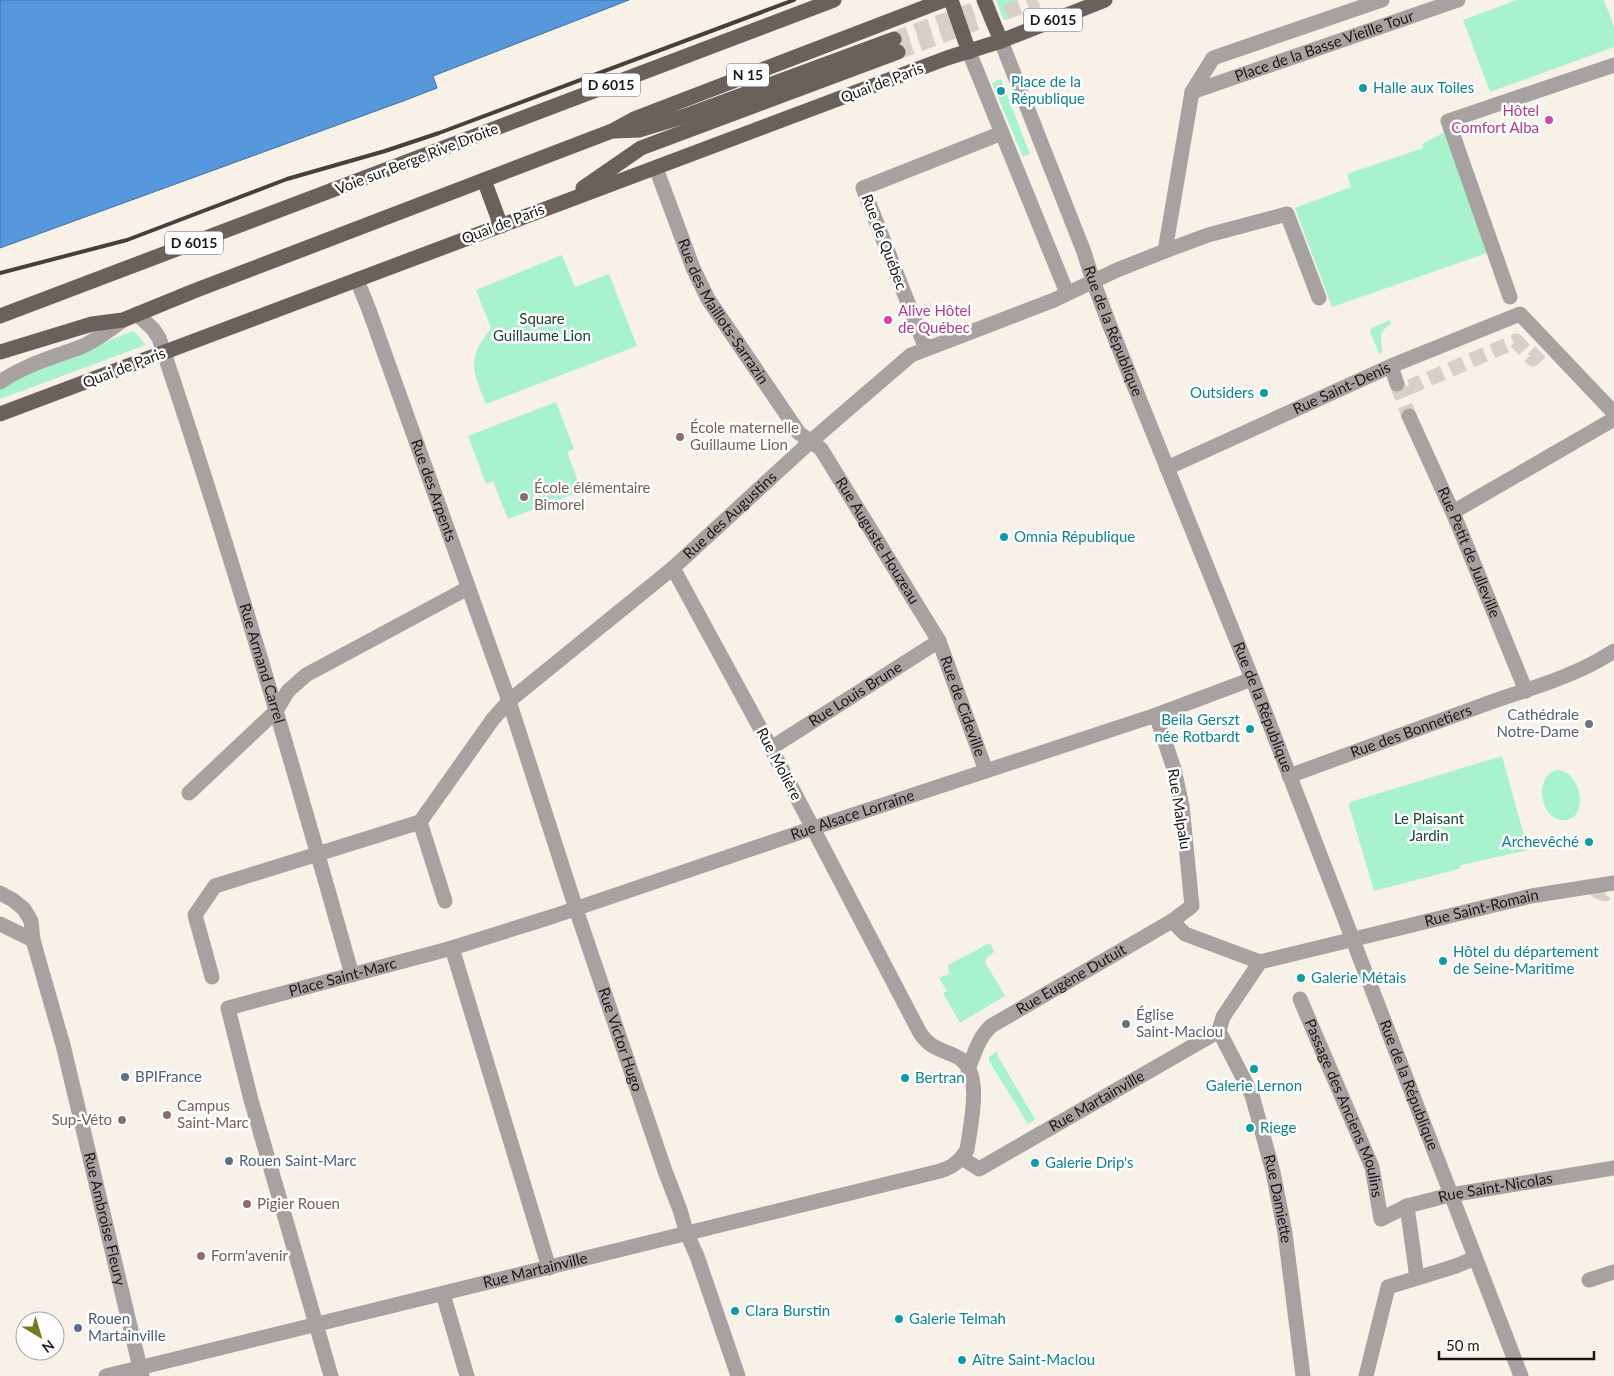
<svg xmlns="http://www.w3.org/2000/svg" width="1614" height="1376" viewBox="0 0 1614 1376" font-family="Lato,sans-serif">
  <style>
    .green { fill: #a8f2cd }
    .water { fill: #5797db; stroke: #45719f }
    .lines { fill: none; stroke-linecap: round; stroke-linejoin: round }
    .minor-tunnel { stroke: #d6d0c7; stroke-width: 15; stroke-dasharray: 15 8; stroke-linecap: butt }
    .major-tunnel { stroke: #d6d0c7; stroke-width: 15; stroke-dasharray: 15 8; stroke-linecap: butt }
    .minor { stroke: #a7a2a0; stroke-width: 15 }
    .major { stroke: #6a615d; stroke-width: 15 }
    .rail { stroke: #44413c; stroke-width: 4 }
    .culture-dot { fill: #0f9aa8; stroke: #fff; stroke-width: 2 }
    .hotel-dot { fill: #d1479c; stroke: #fff; stroke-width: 2 }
    .education-dot { fill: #8d6e63; stroke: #fff; stroke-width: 2 }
    .worship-dot { fill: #6b7280; stroke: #fff; stroke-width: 2 }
    .service-dot { fill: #5c6f8a; stroke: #fff; stroke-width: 2 }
    .labels { text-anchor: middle; stroke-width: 5; stroke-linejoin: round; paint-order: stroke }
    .shield { fill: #fff; stroke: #5f5d5a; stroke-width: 1 }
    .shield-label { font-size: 14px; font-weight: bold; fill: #1a1814 }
    .street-label { font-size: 15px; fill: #1a1814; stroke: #fff }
    .culture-label { font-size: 15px; fill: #0d838f; stroke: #fff; text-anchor: start }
    .hotel-label { font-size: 15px; fill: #b23c85; stroke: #fff; text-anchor: end }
    .park-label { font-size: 15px; fill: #184531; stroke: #fff }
    .education-label { font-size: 15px; fill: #785e54; stroke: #fff; text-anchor: start }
    .worship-label { font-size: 15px; fill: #5b616d; stroke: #fff; text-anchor: end }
    .service-label { font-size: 15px; fill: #4e5e75; stroke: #fff; text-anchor: start }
  </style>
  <rect width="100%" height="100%" fill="#f7f1e7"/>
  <!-- green -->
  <g class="green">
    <polygon points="996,0 1015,0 1020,15 1006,20 1003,19"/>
    <polygon points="1517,0 1604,0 1614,27 1614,47 1490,92 1463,20"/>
    <polygon points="1001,79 1030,154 1023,157 992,83"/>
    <polygon points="1449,130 1490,252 1332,307 1295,208 1351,187 1347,174 1423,148 1422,144"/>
    <path d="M 562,255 L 575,287 L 609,274 L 637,346 L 486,404 C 481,390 471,372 475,357 C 477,346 485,337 491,328 L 476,290 Z"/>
    <polygon points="1390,320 1391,324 1386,327 1381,334 1382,352 1379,354 1370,331 1372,328"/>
    <polygon points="133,331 136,333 145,344 143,346 0,399 0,389 29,372"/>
    <polygon points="556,402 574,449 567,452 582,491 508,519 493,481 486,484 468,436"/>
    <polygon points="1502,756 1528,850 1461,865 1458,869 1374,891 1349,806 1350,802"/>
    <path d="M 1556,770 C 1580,769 1591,816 1566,820 C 1543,824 1531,779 1556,770 Z"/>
    <polygon points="990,943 994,952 986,958 986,964 1005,996 960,1023 943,993 947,991 939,978 949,974 948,965"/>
    <polygon points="998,1051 997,1055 1035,1119 1028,1124 989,1061 989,1057"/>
  </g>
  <!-- water -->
  <polygon class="water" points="0,0 629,0 433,76 437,88 406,100 0,248"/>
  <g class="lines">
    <!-- minor-tunnel -->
    <g class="minor-tunnel">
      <polyline points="1397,384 1409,416"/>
      <polyline points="1409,385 1410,387 1516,341 1533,359 1541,351"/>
      <polyline points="1595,885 1597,891 1605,894 1614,883"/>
    </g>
    <!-- major-tunnel -->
    <g class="major-tunnel">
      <polyline points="894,39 1000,0"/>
      <polyline points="898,52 1038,0"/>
    </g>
    <!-- minor -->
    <g class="minor">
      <path id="s1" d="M 1001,41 L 1084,252 L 1093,281 L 1110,326 L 1255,686 L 1521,1376"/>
      <polyline points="969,52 1067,293"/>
      <path id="s2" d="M 1192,92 L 1458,0"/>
      <path id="s3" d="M 656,168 L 693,268 L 708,299 L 799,433 L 821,449 L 939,641 L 986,771"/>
      <polyline points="1165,251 1208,235 1287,214 1319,298"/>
      <path id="s4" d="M 357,280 L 369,310 L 509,701 L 579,918 L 665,1171 L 680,1210 L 687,1234 L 697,1256 L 738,1376"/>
      <polyline points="1510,297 1448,121 1614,65"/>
      <path id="s5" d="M 137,314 L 153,329 L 159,338 C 230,548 292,762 352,975"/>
      <polyline points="926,349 863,188 1002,133"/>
      <polyline points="1391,366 1397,384"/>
      <path d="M 0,382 C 26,364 55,357 83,346 C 98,339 110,330 123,320"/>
      <path id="s6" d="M 1409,416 L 1454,515 L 1526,691"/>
      <path id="s7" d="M 1167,468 L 1391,366 L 1520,314 L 1614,413"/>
      <polyline points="1453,512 1614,419"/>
      <path id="s8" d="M 771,748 L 939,641"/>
      <path id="s9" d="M 1289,776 C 1354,752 1419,729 1483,705 C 1527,689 1575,677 1614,651"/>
      <polyline points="189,793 276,711 288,691 306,675 468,588"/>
      <path id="s10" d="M 420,822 L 493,719 L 509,701 L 673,568 L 810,442 L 911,355 L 1054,300 L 1117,270 L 1165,251 L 1192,92 L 1213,58 L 1382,0"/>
      <polyline points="420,822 445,901"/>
      <path id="s11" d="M 0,893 L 13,900 L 24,909 L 31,921 L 33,940 L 63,1045 L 142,1376"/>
      <polyline points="1172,921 1185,934 1260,962"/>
      <polyline points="0,924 33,940"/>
      <polyline points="452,948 549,1268"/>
      <polyline points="212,977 195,915 215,886 420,822"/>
      <path id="s12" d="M 1300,999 L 1372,1167 L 1381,1219 L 1407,1206 L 1450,1195 L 1614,1168"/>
      <path id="s13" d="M 1219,1031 L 1252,1095 L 1273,1172 L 1285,1233 L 1303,1376"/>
      <path id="s14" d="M 968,1069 C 975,1053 978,1038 991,1026 L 1172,921 L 1192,906 L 1182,806 L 1174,769 L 1156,715"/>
      <path id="s15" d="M 962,1158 L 979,1169 L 1219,1031 L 1223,1017 L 1260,962 L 1531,896 L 1614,883"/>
      <polyline points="1407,1206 1417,1278"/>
      <polyline points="1589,1280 1614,1272"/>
      <polyline points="443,1294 467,1376"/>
      <path id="s16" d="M 106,1376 L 940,1171 C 953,1167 960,1161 967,1150 C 970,1126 984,1073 959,1058 C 943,1049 931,1050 920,1033 L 771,748 L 673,568"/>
      <path id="s17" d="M 331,1376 L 251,1100 L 228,1008 L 452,948 L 554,916 L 813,828 L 1156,715 L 1252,679"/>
      <polyline points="1366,1376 1388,1287 1456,1266 1475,1258"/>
    </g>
    <!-- major -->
    <g class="major">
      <polyline points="951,0 969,52"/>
      <polyline points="984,0 1001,41"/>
      <polyline points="614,131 639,130 685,116 894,39"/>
      <polyline points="484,180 501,226"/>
      <polyline points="583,188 641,148 898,52"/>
      <polyline points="0,316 834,0"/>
      <polyline points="0,352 92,324 123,320 194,291 612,131 634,119 944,0"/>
      <polyline points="0,414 947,58 1001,41 1105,0"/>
    </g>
    <!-- rail -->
    <polyline class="rail" points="0,273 127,240 287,179 385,151 439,133 794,0"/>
  </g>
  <!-- markers -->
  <g class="culture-dot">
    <circle cx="1363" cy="88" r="5"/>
    <circle cx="1001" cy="91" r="5"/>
    <circle cx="1264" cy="393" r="5"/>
    <circle cx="1004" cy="537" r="5"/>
    <circle cx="1250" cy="729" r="5"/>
    <circle cx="1589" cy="842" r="5"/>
    <circle cx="1443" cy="961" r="5"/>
    <circle cx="1301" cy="978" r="5"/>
    <circle cx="1254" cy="1069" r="5"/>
    <circle cx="905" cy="1078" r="5"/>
    <circle cx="1250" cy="1128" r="5"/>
    <circle cx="1035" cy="1163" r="5"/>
    <circle cx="735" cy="1311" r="5"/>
    <circle cx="899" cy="1319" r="5"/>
    <circle cx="962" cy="1360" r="5"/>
  </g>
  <g class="hotel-dot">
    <circle cx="1549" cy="120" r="5"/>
    <circle cx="888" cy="320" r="5"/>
  </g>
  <g class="education-dot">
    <circle cx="680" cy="437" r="5"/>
    <circle cx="524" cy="497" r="5"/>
    <circle cx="167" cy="1115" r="5"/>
    <circle cx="122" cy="1120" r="5"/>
    <circle cx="247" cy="1204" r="5"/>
    <circle cx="201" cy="1256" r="5"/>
  </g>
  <g class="worship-dot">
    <circle cx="1589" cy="724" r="5"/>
    <circle cx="1126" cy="1024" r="5"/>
  </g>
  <g class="service-dot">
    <circle cx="125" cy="1077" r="5"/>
    <circle cx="229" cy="1161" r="5"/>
    <circle cx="78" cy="1328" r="5"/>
  </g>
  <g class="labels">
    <!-- shield labels -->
    <g class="shield">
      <rect x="1024" y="8.5" width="58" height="23" rx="4"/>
      <rect x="727" y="63.5" width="42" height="23" rx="4"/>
      <rect x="582" y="73.5" width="58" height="23" rx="4"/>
      <rect x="165" y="231.5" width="58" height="23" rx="4"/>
    </g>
    <g class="shield-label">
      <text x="1053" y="25">D 6015</text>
      <text x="748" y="80">N 15</text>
      <text x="611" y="90">D 6015</text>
      <text x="194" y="248">D 6015</text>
    </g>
    <!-- street labels -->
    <g class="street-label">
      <text dy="5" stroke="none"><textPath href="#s2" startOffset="140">Place de la Basse Vieille Tour</textPath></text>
      <text transform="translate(882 83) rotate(-21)" y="5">Quai de Paris</text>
      <text transform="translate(417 159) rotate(-21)" y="5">Voie sur Berge Rive Droite</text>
      <text transform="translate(503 224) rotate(-21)" y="5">Quai de Paris</text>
      <text transform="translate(884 242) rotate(69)" y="5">Rue de Québec</text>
      <text dy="5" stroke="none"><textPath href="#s3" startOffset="159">Rue des Maillots-Sarrazin</textPath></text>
      <text dy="5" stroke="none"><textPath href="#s1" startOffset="311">Rue de la République</textPath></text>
      <text transform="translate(124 368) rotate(-21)" y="5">Quai de Paris</text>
      <text dy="5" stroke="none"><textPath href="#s7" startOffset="192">Rue Saint-Denis</textPath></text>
      <text dy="5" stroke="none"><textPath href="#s4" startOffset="224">Rue des Arpents</textPath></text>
      <text dy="5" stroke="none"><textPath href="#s10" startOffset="439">Rue des Augustins</textPath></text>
      <text dy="5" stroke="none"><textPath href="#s3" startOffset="438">Rue Auguste Houzeau</textPath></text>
      <text dy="5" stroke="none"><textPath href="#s6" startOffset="149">Rue Petit de Julleville</textPath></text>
      <text dy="5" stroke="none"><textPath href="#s5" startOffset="374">Rue Armand Carrel</textPath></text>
      <text dy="5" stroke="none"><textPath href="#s8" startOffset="100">Rue Louis Brune</textPath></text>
      <text dy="5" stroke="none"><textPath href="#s3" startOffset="625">Rue de Cideville</textPath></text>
      <text dy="5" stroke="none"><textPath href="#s1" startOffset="716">Rue de la République</textPath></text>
      <text dy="5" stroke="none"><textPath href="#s9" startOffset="130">Rue des Bonnetiers</textPath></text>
      <text transform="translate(779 764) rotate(62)" y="5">Rue Molière</text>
      <text transform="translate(1179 809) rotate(81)" y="5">Rue Malpalu</text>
      <text dy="5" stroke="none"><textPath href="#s17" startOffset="1036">Rue Alsace Lorraine</textPath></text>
      <text dy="5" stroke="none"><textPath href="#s15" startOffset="606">Rue Saint-Romain</textPath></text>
      <text dy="5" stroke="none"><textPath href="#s17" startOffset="501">Place Saint-Marc</textPath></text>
      <text dy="5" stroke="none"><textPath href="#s14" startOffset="142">Rue Eugène Dutuit</textPath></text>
      <text dy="5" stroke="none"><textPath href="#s4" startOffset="804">Rue Victor Hugo</textPath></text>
      <text dy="5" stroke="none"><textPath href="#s1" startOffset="1121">Rue de la République</textPath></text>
      <text dy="5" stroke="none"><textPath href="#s15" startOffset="156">Rue Martainville</textPath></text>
      <text dy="5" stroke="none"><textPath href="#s12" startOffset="118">Passage des Anciens Moulins</textPath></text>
      <text dy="5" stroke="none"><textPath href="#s12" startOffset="355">Rue Saint-Nicolas</textPath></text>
      <text dy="5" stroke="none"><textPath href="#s13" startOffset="179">Rue Damiette</textPath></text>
      <text dy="5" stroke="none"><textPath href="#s11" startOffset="350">Rue Ambroise Fleury</textPath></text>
      <text dy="5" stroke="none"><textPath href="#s16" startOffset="442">Rue Martainville</textPath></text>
    </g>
    <!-- culture labels -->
    <g class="culture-label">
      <text x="1011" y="87">Place de la<tspan x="1011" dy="17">République</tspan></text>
      <text x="1373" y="93">Halle aux Toiles</text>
      <text x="1254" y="398" text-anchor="end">Outsiders</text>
      <text x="1014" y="542">Omnia République</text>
      <text x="1240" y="725" text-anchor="end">Beila Gerszt<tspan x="1240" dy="17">née Rotbardt</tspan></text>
      <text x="1579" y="847" text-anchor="end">Archevêché</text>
      <text x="1453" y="957">Hôtel du département<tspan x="1453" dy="17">de Seine-Maritime</tspan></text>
      <text x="1311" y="983">Galerie Métais</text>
      <text x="915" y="1083">Bertran</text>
      <text x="1254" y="1091" text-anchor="middle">Galerie Lernon</text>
      <text x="1260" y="1133">Riege</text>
      <text x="1045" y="1168">Galerie Drip's</text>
      <text x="745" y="1316">Clara Burstin</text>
      <text x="909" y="1324">Galerie Telmah</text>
      <text x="972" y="1365">Aître Saint-Maclou</text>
    </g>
    <!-- hotel labels -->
    <g class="hotel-label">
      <text x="1539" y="116">Hôtel<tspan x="1539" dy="17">Comfort Alba</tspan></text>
      <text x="898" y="316" text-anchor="start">Alive Hôtel<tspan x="898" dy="17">de Québec</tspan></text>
    </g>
    <!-- park labels -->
    <g class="park-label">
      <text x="542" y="324">Square<tspan x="542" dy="17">Guillaume Lion</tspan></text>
      <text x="1429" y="824">Le Plaisant<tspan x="1429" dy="17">Jardin</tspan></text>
    </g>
    <!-- education labels -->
    <g class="education-label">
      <text x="690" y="433">École maternelle<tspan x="690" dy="17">Guillaume Lion</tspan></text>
      <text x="534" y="493">École élémentaire<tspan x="534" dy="17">Bimorel</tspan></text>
      <text x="177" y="1111">Campus<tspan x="177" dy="17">Saint-Marc</tspan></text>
      <text x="112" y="1125" text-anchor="end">Sup-Véto</text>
      <text x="257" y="1209">Pigier Rouen</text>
      <text x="211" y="1261">Form'avenir</text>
    </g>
    <!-- worship labels -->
    <g class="worship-label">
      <text x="1579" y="720">Cathédrale<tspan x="1579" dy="17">Notre-Dame</tspan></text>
      <text x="1136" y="1020" text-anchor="start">Église<tspan x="1136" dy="17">Saint-Maclou</tspan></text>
    </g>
    <!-- service labels -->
    <g class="service-label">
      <text x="135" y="1082">BPIFrance</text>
      <text x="239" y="1166">Rouen Saint-Marc</text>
      <text x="88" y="1324">Rouen<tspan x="88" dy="17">Martainville</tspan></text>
    </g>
  </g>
  <!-- north arrow -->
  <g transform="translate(40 1336) rotate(142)"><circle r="24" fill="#ffffff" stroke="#a3a3a1"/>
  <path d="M0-4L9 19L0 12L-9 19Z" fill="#787a22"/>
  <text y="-8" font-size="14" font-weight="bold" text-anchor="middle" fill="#1a1814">N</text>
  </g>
  <!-- scale -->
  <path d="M1439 1351v8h155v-8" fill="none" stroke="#1a1814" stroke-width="2.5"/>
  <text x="1446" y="1351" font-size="15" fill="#1a1814" stroke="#ffffff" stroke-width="4" paint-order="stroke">50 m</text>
</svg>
